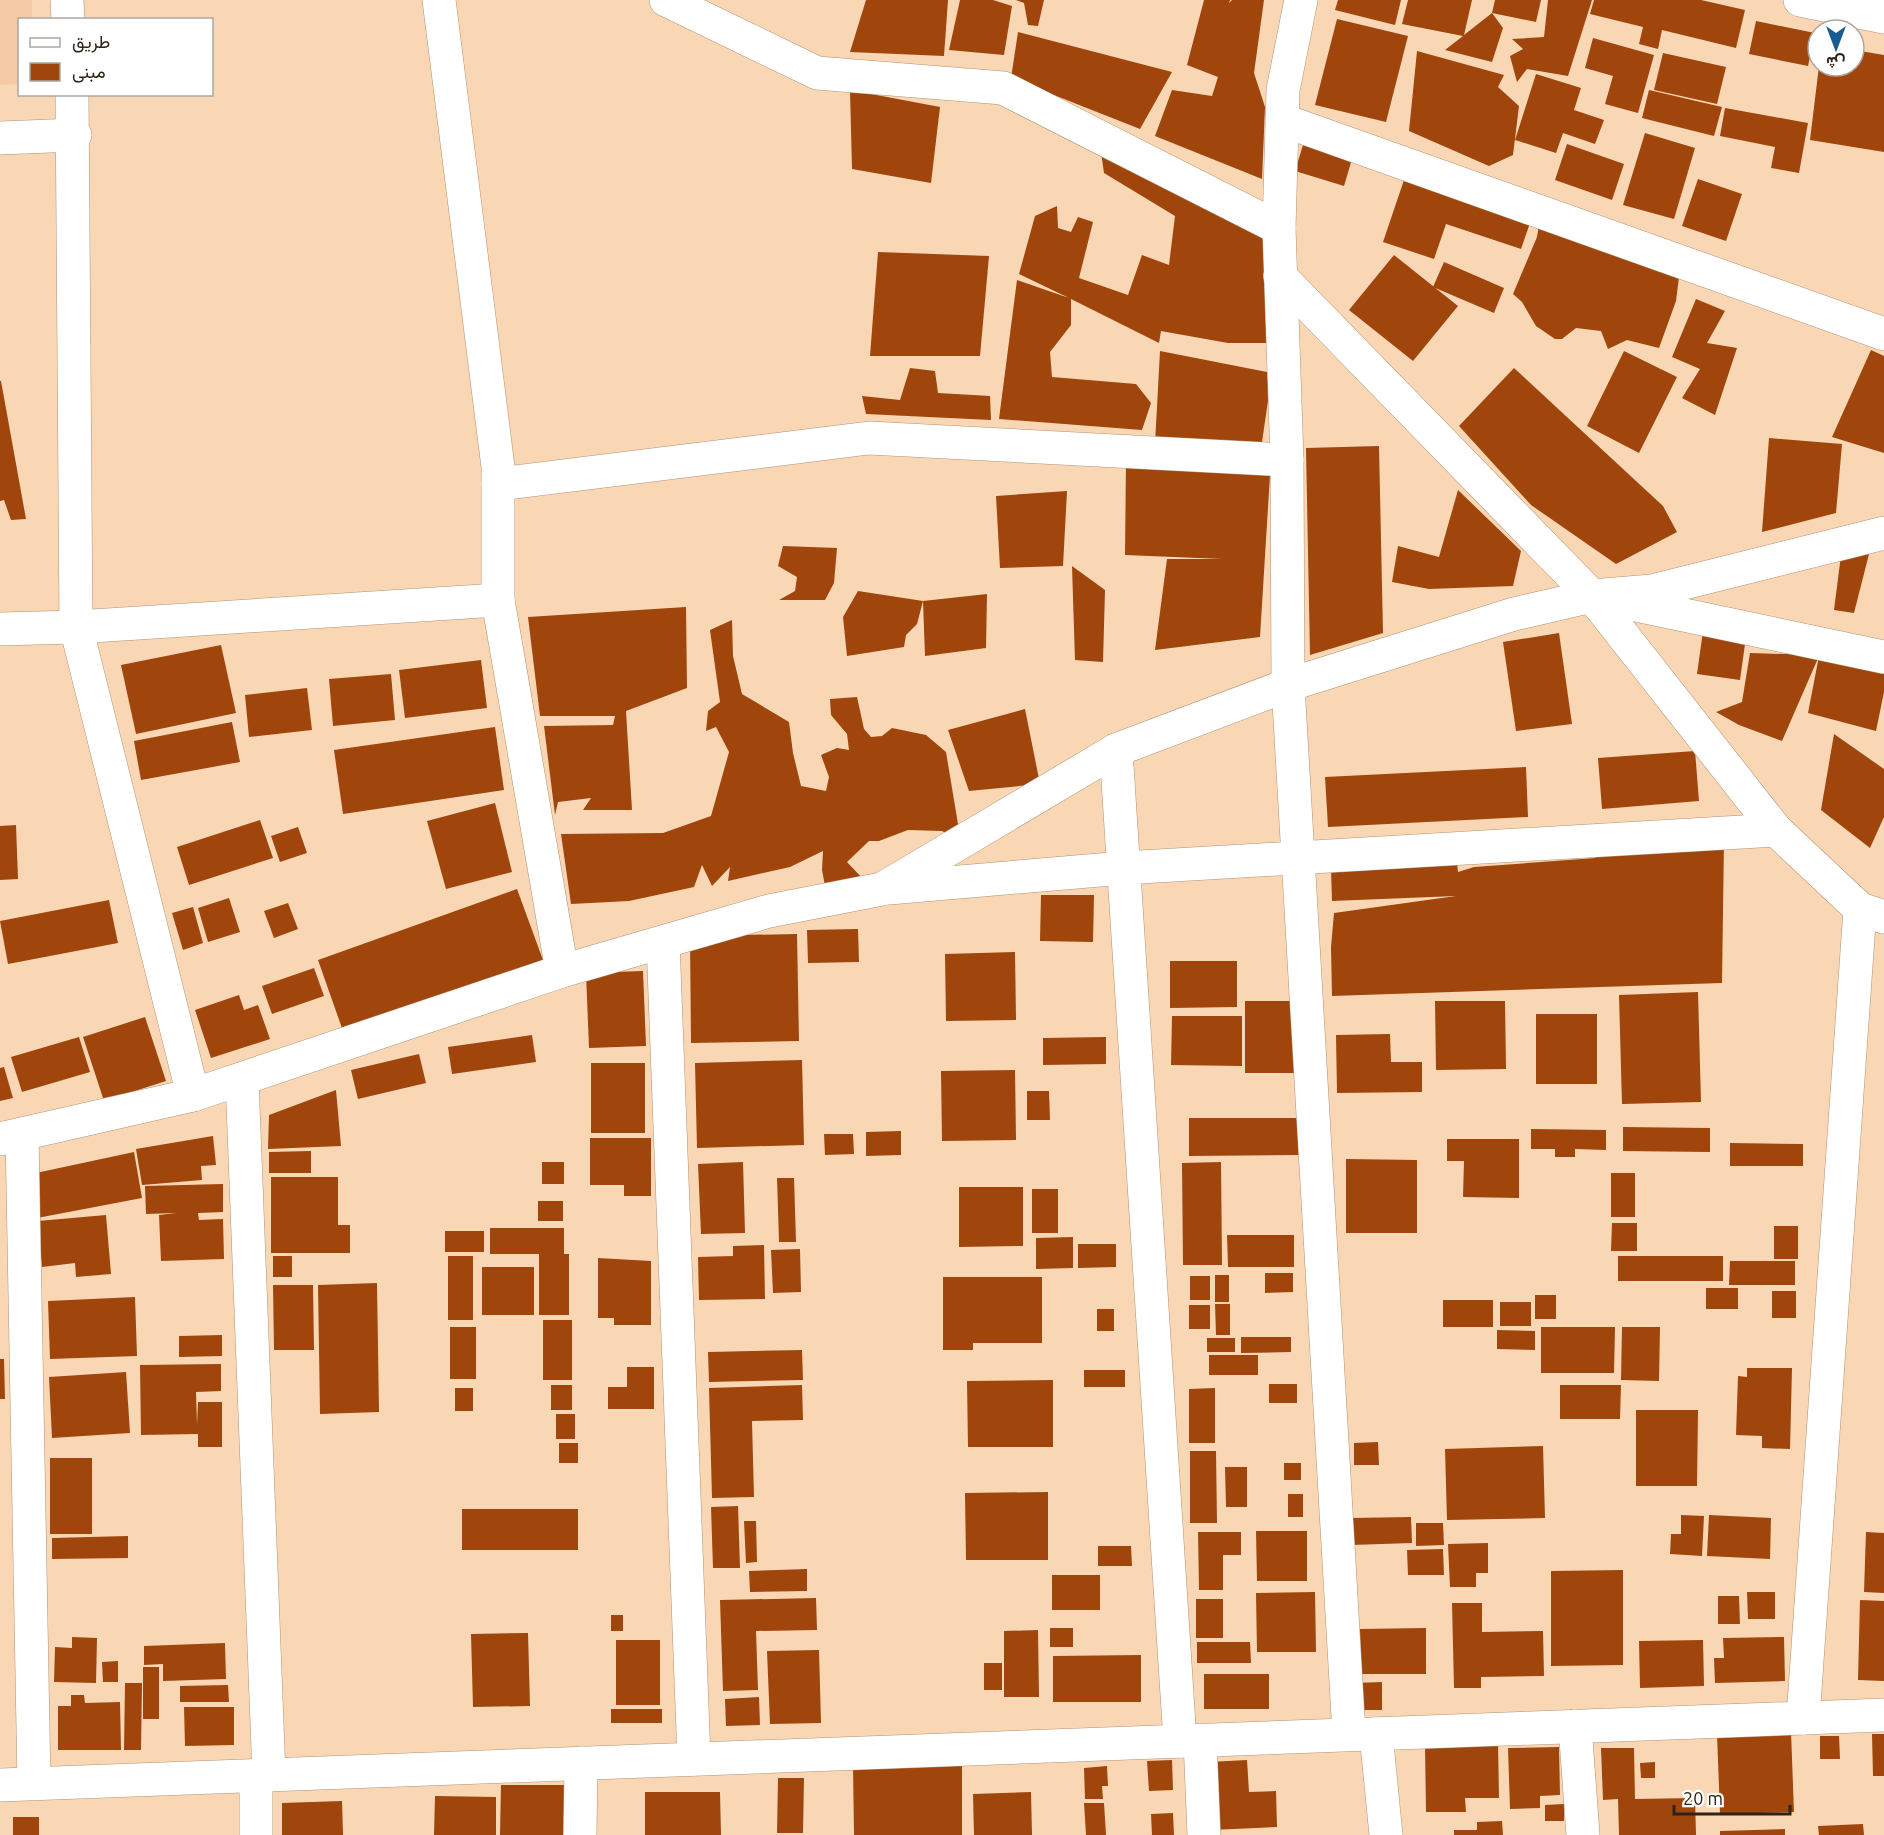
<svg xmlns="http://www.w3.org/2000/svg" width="1884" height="1835" viewBox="0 0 1884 1835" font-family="Ubuntu,Vazirmatn,sans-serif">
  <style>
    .built { fill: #f4cba4 }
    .building { fill: #a0450b }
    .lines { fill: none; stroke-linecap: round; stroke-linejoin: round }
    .minor-casing { stroke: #b29272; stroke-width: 34 }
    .minor { stroke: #fff; stroke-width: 33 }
  </style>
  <rect width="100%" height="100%" fill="#f9d7b5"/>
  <!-- built -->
  <polygon class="built" points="0,0 32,0 32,19 20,20 19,84 0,85"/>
  <!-- building -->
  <g class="building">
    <polygon points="866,0 948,0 944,56 850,52"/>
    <polygon points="960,0 993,0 1012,6 1004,55 949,50"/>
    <polygon points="1016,0 1044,0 1038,26 1028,25 1024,3"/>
    <polygon points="1204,0 1230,0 1229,3 1232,0 1264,0 1254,73 1265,107 1262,179 1155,136 1172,90 1212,96 1218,77 1187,65"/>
    <polygon points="1338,0 1401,0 1395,25 1335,10"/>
    <polygon points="1408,0 1472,0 1464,35 1492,13 1503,28 1492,62 1445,50 1463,36 1402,24"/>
    <polygon points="1495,0 1541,0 1536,22 1492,13"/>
    <polygon points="1548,0 1592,0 1568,76 1527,69 1517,82 1510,56 1523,49 1512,39 1544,37"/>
    <polygon points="1594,0 1701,0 1745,10 1736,48 1662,30 1658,49 1639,44 1643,27 1590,14"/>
    <polygon points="1337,19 1408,36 1386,122 1315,105"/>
    <polygon points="1756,21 1815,33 1808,66 1749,54"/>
    <polygon points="1018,32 1172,72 1140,129 1011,78"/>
    <polygon points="1593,38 1654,55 1638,113 1605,104 1613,76 1585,68"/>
    <polygon points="1854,50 1884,55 1884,152 1810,140 1819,66 1854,66"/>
    <polygon points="1417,51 1504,75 1498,87 1519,106 1513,155 1489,166 1409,131"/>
    <polygon points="1663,53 1726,67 1717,104 1654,90"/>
    <polygon points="1536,74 1581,88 1574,110 1604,120 1595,144 1563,133 1556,153 1515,140"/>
    <polygon points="850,90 940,107 931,183 852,169"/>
    <polygon points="1649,90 1722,107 1714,136 1642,118"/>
    <polygon points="1725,108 1808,123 1799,173 1771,168 1775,147 1720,136"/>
    <polygon points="1645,133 1695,148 1674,219 1623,205"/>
    <polygon points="1567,144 1624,164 1612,200 1555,180"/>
    <polygon points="1100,145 1270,233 1270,343 1228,343 1161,331 1159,343 1071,299 1071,325 1050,352 1052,377 1136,384 1151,403 1142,430 999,419 1017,280 1069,298 1019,274 1035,216 1057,206 1058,228 1071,232 1078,217 1093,222 1079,278 1128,295 1142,255 1169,265 1175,216 1104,173"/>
    <polygon points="1303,145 1352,159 1344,186 1295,171"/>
    <polygon points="1698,179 1742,194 1726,241 1682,226"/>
    <polygon points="1404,180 1530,223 1521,249 1446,224 1434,259 1383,242"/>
    <polygon points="1540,218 1679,277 1676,301 1659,348 1627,340 1608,349 1601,331 1576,328 1562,339 1555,339 1536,326 1522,302 1513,294 1537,237"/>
    <polygon points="878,252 989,256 980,356 870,356"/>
    <polygon points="1394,255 1458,306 1413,361 1349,310"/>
    <polygon points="1444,262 1504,288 1494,313 1433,287"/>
    <polygon points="1696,299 1725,311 1707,343 1737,348 1715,415 1682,398 1700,369 1672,357"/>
    <polygon points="1871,350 1884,356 1884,453 1832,437"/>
    <polygon points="1160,351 1272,373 1261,449 1155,444"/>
    <polygon points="1624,351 1677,377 1639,453 1587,426"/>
    <polygon points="910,368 935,371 938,393 990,396 991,420 866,414 862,396 900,400"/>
    <polygon points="1514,368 1663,506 1677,532 1616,564 1531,505 1459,426"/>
    <polygon points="0,381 1,381 26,519 11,520 4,500 0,501"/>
    <polygon points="1769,438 1842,444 1836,513 1762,532"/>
    <polygon points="1379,446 1383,633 1310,655 1306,448"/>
    <polygon points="1126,460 1270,475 1260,637 1155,650 1167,559 1223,559 1125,555"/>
    <polygon points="1458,490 1521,551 1513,586 1429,589 1392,582 1398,546 1439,557"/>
    <polygon points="1067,491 1063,566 1000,568 996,496"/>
    <polygon points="783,546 837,548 834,583 825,600 779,600 795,591 797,577 778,566"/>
    <polygon points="1869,554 1854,613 1834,610 1841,555"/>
    <polygon points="1072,566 1105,590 1103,662 1075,660"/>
    <polygon points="858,591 923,601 917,624 906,635 904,647 847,656 843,617"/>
    <polygon points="987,594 986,648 925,656 923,601"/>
    <polygon points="686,607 687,688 626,711 632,810 583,810 591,798 558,802 555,815 544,726 613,725 615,716 540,716 528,617"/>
    <polygon points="732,620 733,656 742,694 789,722 793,753 801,786 826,791 829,777 821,755 837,748 849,750 847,734 831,715 830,699 857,697 864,729 871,737 882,736 892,728 926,735 946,752 961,842 942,831 908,830 879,841 869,841 847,862 864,880 825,886 822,870 823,851 790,867 728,881 730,867 712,886 702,865 694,887 629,901 571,904 561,834 663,833 711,816 729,752 716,727 706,731 708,711 720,702 710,630"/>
    <polygon points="1703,631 1746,637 1740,680 1697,674"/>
    <polygon points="1559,633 1572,724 1516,731 1503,642"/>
    <polygon points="221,645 236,713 136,734 121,665"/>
    <polygon points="1750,653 1884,657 1884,692 1876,731 1808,713 1819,656 1782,741 1739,725 1716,712 1742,702"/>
    <polygon points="481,660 487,708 405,718 399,670"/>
    <polygon points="391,674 395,720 333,726 329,679"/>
    <polygon points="307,688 312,730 249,737 245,695"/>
    <polygon points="1025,709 1040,784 969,791 948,730"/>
    <polygon points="232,722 240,762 141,780 134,741"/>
    <polygon points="495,727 504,790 343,814 334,750"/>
    <polygon points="1834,734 1884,769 1884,817 1870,848 1821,810"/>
    <polygon points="1695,751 1699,801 1602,809 1598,758"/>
    <polygon points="1526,767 1528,817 1328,827 1325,777"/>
    <polygon points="495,803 512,872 446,889 427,821"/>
    <polygon points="260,820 273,858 189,885 177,847"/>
    <polygon points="16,825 18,879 0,880 0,826"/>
    <polygon points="298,827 307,853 280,862 271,836"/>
    <polygon points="1724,839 1722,983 1332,996 1331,947 1334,913 1456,896 1332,901 1331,869 1457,863 1458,872 1474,867 1595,858 1603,851"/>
    <polygon points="517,889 543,960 343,1031 318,960"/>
    <polygon points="1041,895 1094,895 1093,942 1040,941"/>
    <polygon points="229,898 240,932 208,942 198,908"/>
    <polygon points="109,900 118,943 8,964 0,921"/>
    <polygon points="288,903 298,929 274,938 264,911"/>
    <polygon points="193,907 203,943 183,950 172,913"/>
    <polygon points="858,929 859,962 808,963 807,930"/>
    <polygon points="797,934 799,1041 691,1043 690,936"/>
    <polygon points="1015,952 1016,1020 946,1021 945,954"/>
    <polygon points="1170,961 1237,961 1237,1007 1170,1008"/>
    <polygon points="314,968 324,996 272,1014 262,986"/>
    <polygon points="643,971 646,1046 589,1048 586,973"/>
    <polygon points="1698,992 1701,1102 1622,1104 1619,995"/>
    <polygon points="239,995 244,1010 258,1005 270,1039 211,1058 195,1010"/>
    <rect x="1245" y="1001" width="52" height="72"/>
    <polygon points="1435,1001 1505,1001 1506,1069 1436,1070"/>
    <rect x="1536" y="1014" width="61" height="70"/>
    <polygon points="1172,1016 1242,1016 1242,1066 1171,1065"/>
    <polygon points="145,1017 166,1081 104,1101 83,1037"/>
    <polygon points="1390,1034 1391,1062 1422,1062 1422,1092 1337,1093 1336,1035"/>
    <polygon points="532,1035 536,1062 452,1074 448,1047"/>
    <polygon points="79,1037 90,1072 22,1092 11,1057"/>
    <polygon points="1106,1037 1106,1064 1043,1065 1043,1038"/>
    <polygon points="419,1054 426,1083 358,1099 351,1070"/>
    <polygon points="802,1060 804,1145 697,1148 695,1063"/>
    <rect x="591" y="1063" width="54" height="70"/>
    <polygon points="4,1067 13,1098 0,1101 0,1068"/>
    <polygon points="1015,1070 1016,1140 942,1141 941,1071"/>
    <polygon points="336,1090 341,1146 268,1149 269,1115"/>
    <polygon points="1027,1091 1049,1091 1050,1120 1027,1120"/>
    <polygon points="1189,1118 1300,1118 1300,1155 1189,1156"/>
    <polygon points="1623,1127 1710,1128 1710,1152 1623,1151"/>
    <polygon points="1531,1129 1606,1130 1606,1150 1575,1149 1575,1157 1555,1157 1555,1149 1531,1149"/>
    <polygon points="901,1131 901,1155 866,1156 866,1132"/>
    <polygon points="824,1134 853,1134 854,1154 825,1155"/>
    <polygon points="213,1136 216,1165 201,1166 202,1180 142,1185 136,1149"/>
    <polygon points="590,1138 651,1138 651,1196 624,1196 624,1185 590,1185"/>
    <polygon points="1447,1139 1519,1139 1519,1198 1463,1197 1464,1161 1447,1161"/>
    <polygon points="1730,1143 1803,1144 1803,1166 1730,1166"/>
    <polygon points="311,1151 311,1173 269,1173 269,1152"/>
    <polygon points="134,1152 142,1198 37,1218 36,1173"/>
    <polygon points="1346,1159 1417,1160 1417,1233 1346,1233"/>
    <rect x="542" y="1162" width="22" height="22"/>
    <polygon points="743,1162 745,1233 701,1234 698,1164"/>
    <polygon points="1221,1162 1222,1265 1183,1265 1182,1163"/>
    <rect x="1611" y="1173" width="24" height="44"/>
    <polygon points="271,1177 338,1177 338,1225 350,1225 350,1253 271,1253"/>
    <polygon points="777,1178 794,1178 796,1242 779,1242"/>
    <polygon points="223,1184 223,1212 198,1213 199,1220 223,1219 224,1259 161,1261 159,1215 176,1213 146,1214 145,1186"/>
    <polygon points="959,1187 1023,1187 1023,1246 959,1247"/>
    <rect x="1032" y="1189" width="26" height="44"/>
    <rect x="538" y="1201" width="25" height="20"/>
    <polygon points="106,1215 111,1274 76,1277 75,1263 42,1267 38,1221"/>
    <polygon points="1612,1223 1637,1223 1637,1251 1611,1251"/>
    <rect x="1774" y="1226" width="24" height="33"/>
    <polygon points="490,1228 564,1228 564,1254 569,1254 569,1315 539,1315 539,1254 490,1254"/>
    <rect x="445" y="1231" width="39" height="21"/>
    <polygon points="1227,1235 1294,1235 1294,1267 1228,1267"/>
    <polygon points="1073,1237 1073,1268 1036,1269 1036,1238"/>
    <polygon points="1078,1244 1116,1244 1116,1267 1078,1268"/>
    <polygon points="764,1245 765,1299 699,1300 698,1257 733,1256 733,1246"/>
    <polygon points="800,1249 801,1292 773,1293 771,1250"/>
    <rect x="273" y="1256" width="19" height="21"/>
    <rect x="448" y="1256" width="25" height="64"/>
    <rect x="1618" y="1256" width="105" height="25"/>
    <polygon points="598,1258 651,1261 651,1325 614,1325 614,1318 598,1318"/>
    <polygon points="1730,1261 1795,1261 1795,1285 1729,1285"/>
    <rect x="482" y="1267" width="52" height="48"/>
    <polygon points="1265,1273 1293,1273 1293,1292 1265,1293"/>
    <rect x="1215" y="1275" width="14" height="27"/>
    <rect x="1190" y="1276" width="20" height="24"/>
    <polygon points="943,1277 1042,1277 1042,1343 973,1343 973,1350 943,1350"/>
    <polygon points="377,1283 379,1412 320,1414 318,1285"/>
    <polygon points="273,1285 313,1285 314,1350 274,1350"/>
    <rect x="1706" y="1288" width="32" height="21"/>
    <rect x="1772" y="1291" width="24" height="27"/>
    <rect x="1535" y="1295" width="21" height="24"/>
    <polygon points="135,1297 137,1356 50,1359 48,1301"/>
    <rect x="1443" y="1300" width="50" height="27"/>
    <rect x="1500" y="1302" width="31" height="24"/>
    <polygon points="1215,1304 1230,1304 1230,1335 1216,1335"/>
    <rect x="1189" y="1305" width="21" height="24"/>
    <rect x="1097" y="1309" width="17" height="22"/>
    <rect x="543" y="1320" width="29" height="60"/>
    <rect x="450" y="1327" width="26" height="52"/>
    <polygon points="1541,1327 1615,1327 1614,1373 1541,1373"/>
    <polygon points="1622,1327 1660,1327 1659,1381 1621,1380"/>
    <polygon points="1497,1330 1535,1331 1535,1350 1497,1349"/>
    <polygon points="222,1335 222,1356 179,1357 179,1336"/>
    <polygon points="1241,1337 1291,1337 1291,1352 1241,1353"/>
    <rect x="1207" y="1338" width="28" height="14"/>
    <polygon points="802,1350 803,1380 709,1382 708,1352"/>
    <rect x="1209" y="1355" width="49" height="20"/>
    <polygon points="0,1359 4,1359 5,1399 0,1399"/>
    <polygon points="221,1364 221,1391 196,1392 197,1425 198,1402 222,1402 222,1447 198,1447 198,1434 141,1435 140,1365"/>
    <polygon points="627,1367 654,1367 654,1409 608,1409 608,1387 627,1387"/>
    <polygon points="1747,1368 1792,1368 1790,1449 1762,1448 1762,1436 1736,1435 1738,1376 1747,1377"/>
    <rect x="1084" y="1370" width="41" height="17"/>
    <polygon points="126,1372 130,1433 52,1438 49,1377"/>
    <polygon points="1053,1380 1053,1447 968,1447 967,1381"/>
    <rect x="1269" y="1384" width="28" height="19"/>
    <rect x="551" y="1385" width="21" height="25"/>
    <polygon points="802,1385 803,1420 752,1421 754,1497 712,1498 709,1388"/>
    <polygon points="1560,1385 1621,1385 1620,1419 1560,1419"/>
    <rect x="455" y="1388" width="18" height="23"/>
    <polygon points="1215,1388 1215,1443 1189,1443 1189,1389"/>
    <polygon points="1636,1410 1698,1410 1697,1486 1636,1486"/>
    <rect x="556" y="1414" width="19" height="25"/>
    <polygon points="1378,1442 1379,1465 1354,1465 1354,1443"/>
    <rect x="559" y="1443" width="19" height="20"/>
    <polygon points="1543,1446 1545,1518 1447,1520 1445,1449"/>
    <polygon points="1190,1451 1216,1451 1217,1523 1190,1523"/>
    <rect x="50" y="1458" width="42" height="76"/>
    <rect x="1284" y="1463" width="17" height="17"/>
    <polygon points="1225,1467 1247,1467 1247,1507 1226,1507"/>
    <polygon points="1048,1492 1048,1560 966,1560 965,1493"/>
    <rect x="1288" y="1494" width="15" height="23"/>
    <polygon points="738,1506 740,1568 713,1568 711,1507"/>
    <rect x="462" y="1509" width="116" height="41"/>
    <polygon points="1681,1515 1704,1516 1702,1556 1670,1554 1671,1534 1681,1534"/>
    <polygon points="1709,1515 1771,1518 1770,1559 1707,1556"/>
    <polygon points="1411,1517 1412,1543 1351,1545 1351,1518"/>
    <polygon points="744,1521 756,1521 757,1562 746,1563"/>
    <polygon points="1416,1523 1443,1523 1444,1545 1416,1546"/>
    <polygon points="1256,1531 1307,1531 1307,1581 1257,1581"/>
    <polygon points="1198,1532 1241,1532 1241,1555 1223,1555 1223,1590 1199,1590"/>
    <polygon points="1866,1532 1884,1533 1884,1593 1864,1592"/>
    <polygon points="128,1536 128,1558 52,1559 52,1538"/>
    <polygon points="1488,1543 1488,1573 1476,1573 1476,1587 1450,1587 1448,1544"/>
    <polygon points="1098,1546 1131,1546 1132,1566 1098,1566"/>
    <polygon points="1443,1549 1444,1575 1408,1575 1407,1550"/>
    <polygon points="807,1569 807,1591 750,1592 749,1571"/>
    <polygon points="1623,1570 1623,1665 1551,1666 1551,1571"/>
    <rect x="1052" y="1575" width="48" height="35"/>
    <polygon points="1315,1592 1316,1652 1257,1652 1256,1593"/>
    <polygon points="1747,1592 1775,1592 1775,1619 1748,1619"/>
    <polygon points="1718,1596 1739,1596 1740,1624 1718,1624"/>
    <polygon points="816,1598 817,1630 756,1631 758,1690 723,1691 720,1600"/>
    <rect x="1196" y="1599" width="27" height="39"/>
    <polygon points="1860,1600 1884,1601 1884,1681 1858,1680"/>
    <polygon points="1452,1603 1482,1603 1482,1632 1543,1631 1544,1676 1481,1677 1481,1688 1454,1688"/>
    <rect x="611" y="1615" width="12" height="16"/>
    <rect x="1050" y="1628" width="23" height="19"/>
    <polygon points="1426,1628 1426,1674 1361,1674 1360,1629"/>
    <polygon points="1038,1630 1039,1697 1004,1697 1004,1631"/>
    <polygon points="528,1633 530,1706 473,1707 471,1634"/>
    <polygon points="72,1637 97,1638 96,1683 54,1682 55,1647 72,1648"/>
    <polygon points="1784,1637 1785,1681 1715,1683 1714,1658 1724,1658 1723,1638"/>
    <rect x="616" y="1640" width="44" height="65"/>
    <polygon points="1703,1640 1704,1686 1640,1688 1639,1641"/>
    <polygon points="1197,1642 1250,1642 1251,1663 1197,1663"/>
    <polygon points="225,1643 226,1679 163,1681 163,1664 144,1665 144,1646"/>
    <polygon points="819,1650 821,1723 770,1724 767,1651"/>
    <polygon points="1141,1655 1141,1702 1053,1702 1053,1656"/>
    <polygon points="118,1661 118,1682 103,1682 102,1662"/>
    <rect x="984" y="1663" width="18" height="27"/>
    <rect x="143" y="1667" width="16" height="52"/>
    <rect x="1204" y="1674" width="65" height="35"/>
    <polygon points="1382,1682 1382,1710 1355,1710 1355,1683"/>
    <polygon points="125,1683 142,1683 141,1750 124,1750"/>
    <polygon points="228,1685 229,1702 180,1702 180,1686"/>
    <polygon points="71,1695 84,1695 85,1703 120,1702 121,1750 58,1750 58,1706 71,1706"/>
    <polygon points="759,1697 760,1725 726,1726 725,1699"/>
    <polygon points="184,1707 234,1707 234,1745 185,1746"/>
    <rect x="611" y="1709" width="51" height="14"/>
    <polygon points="1791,1732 1794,1812 1720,1814 1717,1734"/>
    <polygon points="1872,1734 1884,1734 1884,1776 1873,1776"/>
    <polygon points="1820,1736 1839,1736 1840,1759 1820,1759"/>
    <polygon points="1498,1743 1499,1798 1465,1798 1466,1812 1426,1812 1425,1744"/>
    <polygon points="1559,1747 1560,1795 1540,1796 1540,1808 1510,1809 1508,1748"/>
    <polygon points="1601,1748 1634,1748 1635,1799 1695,1798 1696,1835 1619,1835 1618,1799 1603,1800"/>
    <polygon points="1172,1760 1173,1790 1149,1791 1147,1761"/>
    <polygon points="1247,1760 1249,1792 1276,1791 1277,1827 1212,1830 1209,1762"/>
    <polygon points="1655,1762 1655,1778 1641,1778 1640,1763"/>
    <polygon points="853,1764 962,1764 962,1835 854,1835"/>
    <polygon points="1107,1766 1108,1786 1102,1786 1103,1799 1085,1799 1084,1768"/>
    <polygon points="778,1778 804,1778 803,1833 777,1833"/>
    <polygon points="501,1785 570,1785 569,1835 500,1835"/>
    <polygon points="645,1792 720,1792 721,1835 645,1835"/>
    <polygon points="1031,1792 1032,1835 974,1835 973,1794"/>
    <polygon points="435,1796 496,1797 496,1835 434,1835"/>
    <polygon points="342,1801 343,1835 282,1835 282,1803"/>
    <polygon points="1084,1803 1104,1803 1106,1835 1086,1835"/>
    <polygon points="1564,1804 1564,1821 1545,1821 1545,1805"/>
    <polygon points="1173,1813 1174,1835 1152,1835 1151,1814"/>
    <rect x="13" y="1817" width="26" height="18"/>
    <polygon points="1502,1821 1503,1835 1454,1835 1454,1830 1477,1830 1477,1822"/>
    <polygon points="1863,1824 1864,1835 1819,1835 1818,1826"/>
    <polygon points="1785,1829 1785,1835 1720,1835 1720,1831"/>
  </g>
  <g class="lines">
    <defs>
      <g id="minor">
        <polyline points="67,0 68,20"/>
        <polyline points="439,0 498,467 498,600 562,971"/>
        <polyline points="666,0 817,73 1003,88 1279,228"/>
        <polyline points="1301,0 1283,90 1279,228 1287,460 1288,685 1349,1734"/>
        <polyline points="1800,0 1884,17"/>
        <polyline points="72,94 76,627 193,1095"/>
        <polyline points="1282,120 1884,334"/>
        <polyline points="0,138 75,135"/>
        <polyline points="1280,276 1592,596 1776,830 1860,909 1884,917"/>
        <polyline points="498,484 869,438 1287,460"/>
        <polyline points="1622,602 1884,657"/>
        <polyline points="0,629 76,627 498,600"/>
        <polyline points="1116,750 1180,1741"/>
        <polyline points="889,888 1123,868 1776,830"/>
        <polyline points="663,942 694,1759"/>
        <polyline points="242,1079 269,1775"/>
        <polyline points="22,1134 34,1783"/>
        <polyline points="0,1139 193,1095 562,971 769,911 882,889 1116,750 1288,685 1514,614 1592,596 1652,591 1884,533"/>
        <polyline points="1803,1718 1860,909"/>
        <polyline points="1575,1726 1583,1835"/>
        <polyline points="1376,1734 1386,1835"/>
        <polyline points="1200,1740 1204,1835"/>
        <polyline points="256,1775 256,1835"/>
        <polyline points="0,1785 1884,1715"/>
        <polyline points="580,1835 581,1763"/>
      </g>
    </defs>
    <!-- minor casing -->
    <use href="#minor" class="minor-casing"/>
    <!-- minor -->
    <use href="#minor" class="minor"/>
  </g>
  <!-- legend -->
  <rect x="18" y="18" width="195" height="78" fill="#ffffff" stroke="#aca7a2" stroke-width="1.5"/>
  <rect x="30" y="38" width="30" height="9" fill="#ffffff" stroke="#aca7a2" stroke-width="1.5"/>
  <text x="72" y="48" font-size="18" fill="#302316">طريق</text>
  <rect x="30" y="63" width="30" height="18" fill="#a0450b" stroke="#aca7a2" stroke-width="1.5"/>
  <text x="72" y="78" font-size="18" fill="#302316">مبنى</text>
  <!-- north arrow -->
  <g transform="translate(1836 48) rotate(180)"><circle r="28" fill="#ffffff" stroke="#aca7a2" stroke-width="1.5"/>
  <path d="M0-4.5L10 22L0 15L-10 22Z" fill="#175d92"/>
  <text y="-9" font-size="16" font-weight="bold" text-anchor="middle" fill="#302316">ش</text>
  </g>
  <!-- scale -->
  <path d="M1674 1805v9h116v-9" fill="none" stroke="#302316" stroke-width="3"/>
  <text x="1683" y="1805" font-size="18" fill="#302316" stroke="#ffffff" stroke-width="4.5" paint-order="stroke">20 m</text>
</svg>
